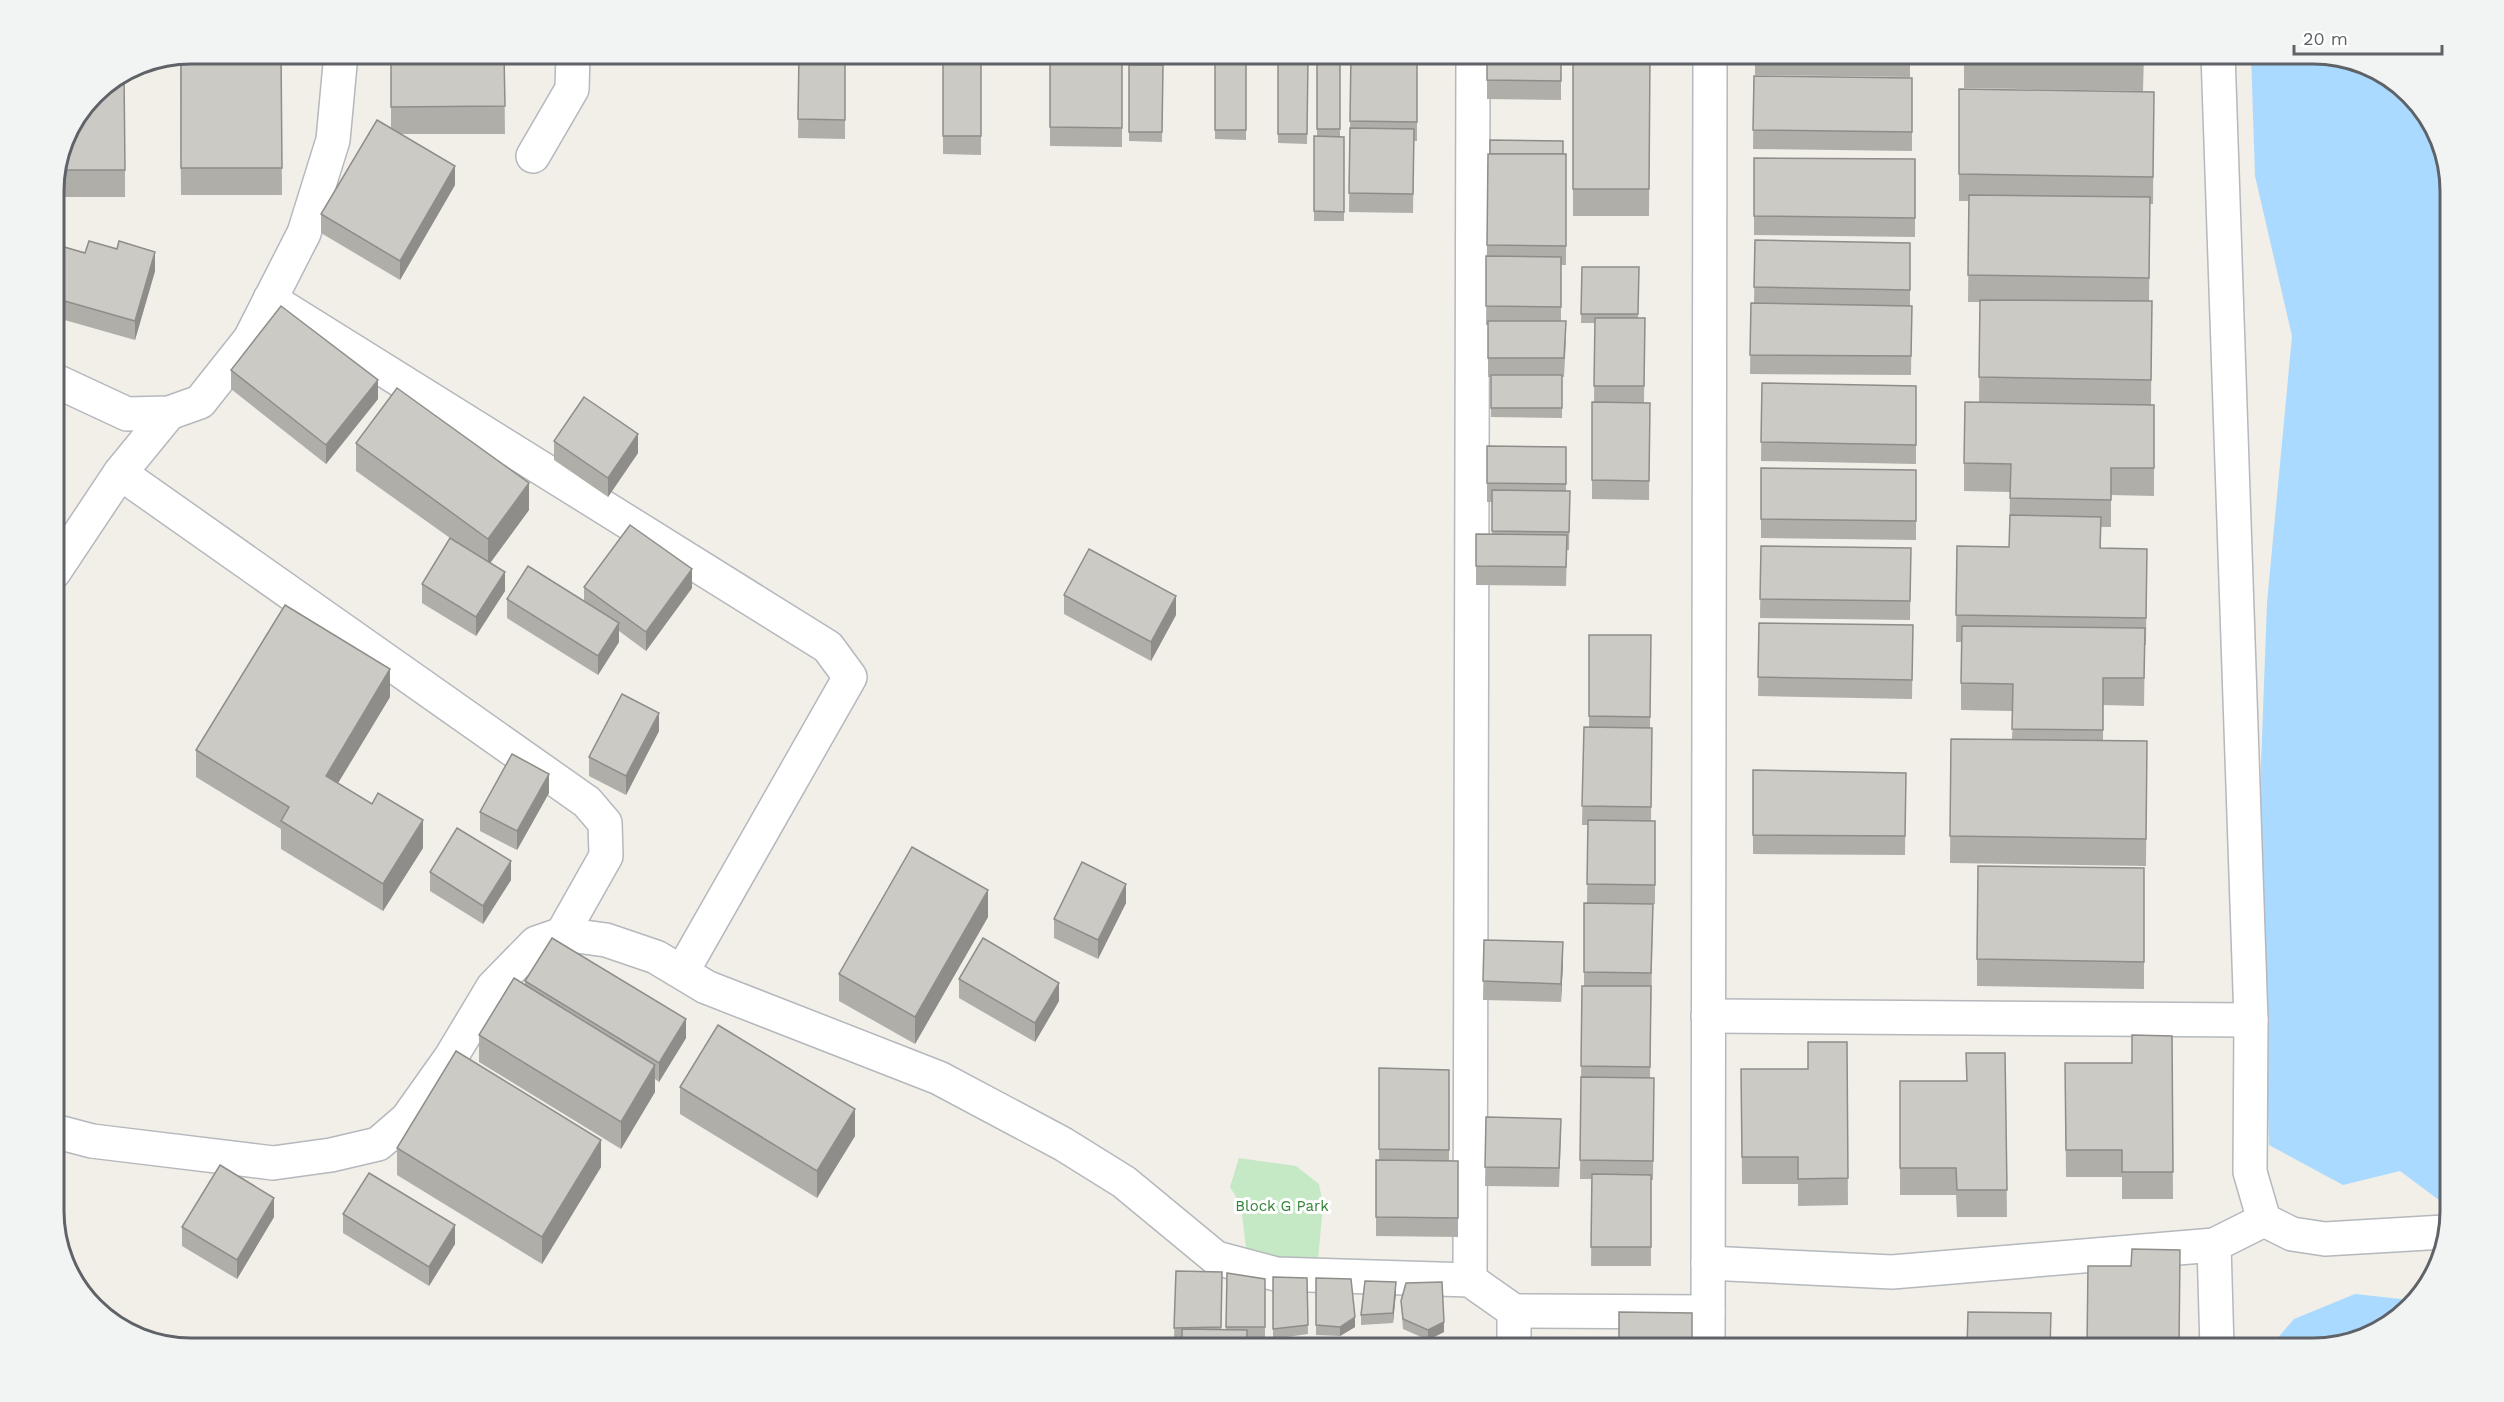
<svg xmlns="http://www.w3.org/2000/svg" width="2504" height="1402" viewBox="0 0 2504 1402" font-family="'Work Sans',sans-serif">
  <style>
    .green { fill: #c5e8c5 }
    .water { fill: #aadaff }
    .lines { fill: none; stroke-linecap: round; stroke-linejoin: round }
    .minor-casing { stroke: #b5b8bc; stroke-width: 36 }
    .minor { stroke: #fff; stroke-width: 33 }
    .wall { fill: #afaea9 }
    .shaded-wall { fill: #8f8d8a }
    .building { fill: #cccac5; stroke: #8f8d8a; stroke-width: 1.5 }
    .labels { text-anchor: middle; stroke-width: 6; stroke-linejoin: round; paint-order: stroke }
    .park-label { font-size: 15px; fill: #348238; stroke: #fff }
    .rim { fill: none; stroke: #5f6368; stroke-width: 3 }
  </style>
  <rect width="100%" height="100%" fill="#f1efe8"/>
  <!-- green -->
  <polygon class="green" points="1239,1158 1296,1166 1319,1184 1323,1205 1318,1260 1247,1257 1241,1205 1230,1187"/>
  <!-- water -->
  <g class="water">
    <polygon points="2251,54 2312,54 2381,72 2427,116 2450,183 2450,1201 2443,1203 2400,1171 2343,1185 2269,1145 2259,819 2267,603 2292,336 2255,176"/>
    <polygon points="2355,1294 2410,1300 2381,1329 2313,1348 2269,1348 2294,1319"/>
  </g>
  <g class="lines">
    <defs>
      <g id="minor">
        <polyline points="2218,54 2251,1020 2250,1172 2264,1220 2292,1234 2325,1239 2444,1232"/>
        <polyline points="533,156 572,89 573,54"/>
        <polyline points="270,299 828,647 850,677 682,972"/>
        <polyline points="54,380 127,414 169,413 200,402 250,339 304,233 333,140 341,54"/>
        <polyline points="120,473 587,802 605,823 606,856 562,934"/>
        <polyline points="54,572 120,473 169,413"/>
        <polyline points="1708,1016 2251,1020"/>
        <polyline points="54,1131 92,1141 273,1163 331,1155 378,1144 407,1119 451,1057 493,987 536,943 562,934 606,940 656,957 706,987 939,1078 1063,1144 1124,1182 1216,1258 1276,1274 1470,1280 1514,1311 1514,1348"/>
        <polyline points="2214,1245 2217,1348"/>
        <polyline points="1708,1263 1892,1272 2214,1245 2264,1220"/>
        <polyline points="1470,1280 1473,54"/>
        <polyline points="1514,1311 1708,1312"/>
        <polyline points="1708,1348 1710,54"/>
      </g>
    </defs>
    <!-- minor casing -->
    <use href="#minor" class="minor-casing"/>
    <!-- minor -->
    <use href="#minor" class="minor"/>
  </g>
  <!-- wall -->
  <g class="wall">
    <polygon points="281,54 282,195 181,195 180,56"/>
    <polygon points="391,54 504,54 505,134 401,134 455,185 400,280 321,233 321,214 391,128"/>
    <polygon points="799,54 845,54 845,139 798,138"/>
    <polygon points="943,54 981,54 981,155 943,154"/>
    <polygon points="1351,54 1417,54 1417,141 1414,141 1413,213 1349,212"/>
    <polygon points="1487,54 1561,54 1561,100 1487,99"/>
    <polygon points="1573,54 1650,54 1649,216 1573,216"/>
    <polygon points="1755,54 1910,54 1910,77 1755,75"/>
    <polygon points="2144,54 2143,91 1964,88 1964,61"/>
    <polygon points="1050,56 1122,57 1122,147 1050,146"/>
    <polygon points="1278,58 1308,59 1307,144 1278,143"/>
    <polygon points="1317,59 1340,59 1340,137 1344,137 1344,221 1314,221 1314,136 1317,136"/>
    <polygon points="1215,61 1246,61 1246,140 1215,139"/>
    <polygon points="1129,65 1163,65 1162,142 1129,141"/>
    <polygon points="1754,76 1912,78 1912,151 1753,149"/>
    <polygon points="1959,89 2154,92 2153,204 2150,204 2149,301 2152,301 2151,405 2154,405 2154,496 2111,495 2111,527 2101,527 2101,548 2147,549 2146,645 2145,645 2144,706 2103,705 2103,740 2147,741 2146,866 1950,863 1951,739 2012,739 2013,711 1961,710 1961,642 1956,642 1957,546 2009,547 2010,492 1964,491 1964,463 1979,402 1980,302 1968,302 1969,201 1959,201"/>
    <polygon points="65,139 125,170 125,197 54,197 54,183"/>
    <polygon points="1488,154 1566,154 1566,265 1561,265 1561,321 1566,340 1564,377 1562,377 1562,418 1491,417 1491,377 1488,377 1488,325 1486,325"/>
    <polygon points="1754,158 1915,159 1915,237 1754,235"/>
    <polygon points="1755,240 1910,243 1910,306 1912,306 1911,375 1750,374 1751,303 1754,303"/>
    <polygon points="54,244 155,271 135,340 54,317"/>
    <polygon points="1582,267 1639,267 1638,318 1645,318 1644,403 1650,403 1649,500 1592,499 1592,402 1594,402 1595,323 1581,323"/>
    <polygon points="231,370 378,399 326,464 231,389"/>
    <polygon points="1762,383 1916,386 1916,464 1761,461"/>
    <polygon points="554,441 638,453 608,497 554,460"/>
    <polygon points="356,443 529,510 490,563 505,591 476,636 422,603 422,584 450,538 356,471"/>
    <polygon points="1487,446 1566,447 1566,491 1570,491 1569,550 1567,550 1566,586 1476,585 1476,534 1492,534 1492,502 1487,502"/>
    <polygon points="1761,468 1916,470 1916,540 1761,538"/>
    <polygon points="1761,546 1911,548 1910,620 1760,618"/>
    <polygon points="584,587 692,588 646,651 619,631 619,642 598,675 507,618 507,599 584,601"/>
    <polygon points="1064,595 1176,615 1151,661 1064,614"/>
    <polygon points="1759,623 1913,625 1912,699 1758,696"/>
    <polygon points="1589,635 1651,635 1650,728 1652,728 1651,821 1655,840 1655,904 1649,904 1653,904 1650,1078 1654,1078 1653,1180 1651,1180 1651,1266 1591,1266 1592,1179 1580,1179 1582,986 1584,986 1584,903 1587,903 1588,825 1582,825 1584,727 1589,727"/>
    <polygon points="390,697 338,783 423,848 383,911 281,849 281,829 196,777 196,750"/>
    <polygon points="659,731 626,795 589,776 589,757"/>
    <polygon points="1753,770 1906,773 1905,855 1753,854"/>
    <polygon points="549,793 517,850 480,831 480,812"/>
    <polygon points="2144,868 2144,989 1977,986 1977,959"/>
    <polygon points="430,872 511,880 483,924 430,891"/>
    <polygon points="1126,903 1098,959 1054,938 1054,919"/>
    <polygon points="988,917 915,1044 839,1001 839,974"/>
    <polygon points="1484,940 1563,961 1561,1002 1483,1000"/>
    <polygon points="959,979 1059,1001 1035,1042 959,998"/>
    <polygon points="525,981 686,1038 659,1082 655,1079 655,1092 621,1149 479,1062 479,1035 525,985"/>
    <polygon points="2172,1036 2173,1199 2122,1199 2122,1177 2066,1177 2065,1063 2132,1063"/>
    <polygon points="1847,1042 1848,1205 1798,1206 1798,1184 1742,1184 1741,1069 1808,1069"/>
    <polygon points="2005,1053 2007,1217 1957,1217 1956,1195 1900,1195 1900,1081 1966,1081"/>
    <polygon points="1379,1068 1449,1070 1449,1161 1458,1161 1458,1237 1376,1236 1376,1160 1379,1160"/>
    <polygon points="680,1087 855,1136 817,1198 680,1114"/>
    <polygon points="1486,1117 1561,1137 1559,1187 1485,1186"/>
    <polygon points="397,1148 601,1167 542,1264 397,1175"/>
    <polygon points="343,1214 455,1244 429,1286 343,1233"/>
    <polygon points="274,1217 237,1279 182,1246 182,1227"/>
    <polygon points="1176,1271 1222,1272 1221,1330 1226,1330 1227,1273 1265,1279 1265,1337 1174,1337"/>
    <polygon points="1273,1277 1307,1278 1308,1334 1273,1339"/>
    <polygon points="1316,1278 1355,1327 1340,1336 1316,1335"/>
    <polygon points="1396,1292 1393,1323 1361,1325 1361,1315"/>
    <polygon points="1401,1301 1444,1332 1428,1340 1403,1329"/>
  </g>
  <!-- shaded-wall -->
  <g class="shaded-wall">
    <polygon points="455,166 455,185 400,280 400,261"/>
    <polygon points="155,252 155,271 135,340 135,321"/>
    <polygon points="378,380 378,399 326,464 326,445"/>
    <polygon points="638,434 638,453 608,497 608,478"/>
    <polygon points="529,483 529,510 488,566 488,539"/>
    <polygon points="692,569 692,588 646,651 646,632"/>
    <polygon points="505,572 505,591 476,636 476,617"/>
    <polygon points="1176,596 1176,615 1151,661 1151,642"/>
    <polygon points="619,623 619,642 598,675 598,656"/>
    <polygon points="390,669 390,697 326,803 326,776"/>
    <polygon points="659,713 659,731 626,795 626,776"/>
    <polygon points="549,774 549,793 517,850 517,831"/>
    <polygon points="423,820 423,848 383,911 383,884"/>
    <polygon points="511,861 511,880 483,924 483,906"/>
    <polygon points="1126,884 1126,903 1098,959 1098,940"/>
    <polygon points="988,890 988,917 915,1044 915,1017"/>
    <polygon points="1563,942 1563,961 1561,1002 1561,984"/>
    <polygon points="1059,983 1059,1001 1035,1042 1035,1023"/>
    <polygon points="686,1019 686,1038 659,1082 659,1063"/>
    <polygon points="655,1065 655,1092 621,1149 621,1122"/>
    <polygon points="855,1109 855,1136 817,1198 817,1171"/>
    <polygon points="601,1140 601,1167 542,1264 542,1237"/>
    <polygon points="274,1198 274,1217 237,1279 237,1260"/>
    <polygon points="455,1225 455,1244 429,1286 429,1267"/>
    <polygon points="1396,1282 1396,1292 1393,1323 1393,1313"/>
    <polygon points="1355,1317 1355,1327 1340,1336 1340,1327"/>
    <polygon points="1444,1322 1444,1332 1428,1340 1428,1330"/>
  </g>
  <!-- building -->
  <g class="building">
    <polygon points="192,54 281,54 282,168 181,168 181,56"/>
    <polygon points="391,54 504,54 505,106 391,107"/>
    <polygon points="799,54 845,54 845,120 798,119"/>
    <rect x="943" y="54" width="38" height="82"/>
    <polygon points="1351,54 1417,54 1417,122 1350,121"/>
    <polygon points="1487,54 1561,54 1561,81 1487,80"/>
    <polygon points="1573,54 1650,54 1649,189 1573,189"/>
    <polygon points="1755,54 1910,54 1910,58 1755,56"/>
    <polygon points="1964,54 2143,54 2143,64 1964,61"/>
    <polygon points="1050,56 1122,57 1122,128 1050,127"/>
    <polygon points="1278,58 1308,59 1307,134 1278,134"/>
    <rect x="1317" y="59" width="23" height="70"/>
    <rect x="1215" y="61" width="31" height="69"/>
    <polygon points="1129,65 1163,65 1162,132 1129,132"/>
    <polygon points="124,75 125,170 57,170 65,139 95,94"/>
    <polygon points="1754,76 1912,78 1912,132 1753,130"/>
    <polygon points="1959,89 2154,92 2153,177 1959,174"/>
    <polygon points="377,120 455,166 400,261 321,214"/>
    <polygon points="1350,128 1414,129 1413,194 1349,193"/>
    <polygon points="1314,136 1344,137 1344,212 1314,211"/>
    <polygon points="1490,140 1563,141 1563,154 1490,154"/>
    <polygon points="1488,154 1566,154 1566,246 1487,245"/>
    <polygon points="1754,158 1915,159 1915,218 1754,216"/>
    <polygon points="1969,195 2150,197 2149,278 1968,275"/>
    <polygon points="1755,240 1910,243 1910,290 1754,287"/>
    <polygon points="89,241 117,249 119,241 155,252 135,321 54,298 54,244 85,253"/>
    <polygon points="1486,256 1561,257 1561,307 1486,306"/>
    <polygon points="1582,267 1639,267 1638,314 1581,314"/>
    <polygon points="1980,300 2152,301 2151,380 1979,377"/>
    <polygon points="1751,303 1912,306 1911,356 1750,355"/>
    <polygon points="281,306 378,380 326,445 231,370"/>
    <polygon points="1595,318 1645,318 1644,386 1594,386"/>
    <polygon points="1488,321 1566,321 1564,358 1488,358"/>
    <rect x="1491" y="375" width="71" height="33"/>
    <polygon points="1762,383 1916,386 1916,445 1761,442"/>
    <polygon points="397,388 529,483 488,539 356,443"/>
    <polygon points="584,397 638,434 608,478 554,441"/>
    <polygon points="1592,402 1650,403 1649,481 1592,480"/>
    <polygon points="1965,402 2154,405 2154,468 2111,468 2111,500 2010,498 2011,464 1964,463"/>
    <polygon points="1487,446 1566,447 1566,484 1487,483"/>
    <polygon points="1761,468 1916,470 1916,521 1761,519"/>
    <polygon points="1492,490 1570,491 1569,532 1492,531"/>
    <polygon points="2010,515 2101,517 2100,548 2147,549 2146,618 1956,615 1957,546 2009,547"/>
    <polygon points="630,525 692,569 646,632 584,587"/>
    <polygon points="1476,534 1567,535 1566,567 1476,566"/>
    <polygon points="450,538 505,572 476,617 422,584"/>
    <polygon points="1761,546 1911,548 1910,601 1760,599"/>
    <polygon points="1089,549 1176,596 1151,642 1064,595"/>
    <polygon points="528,566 619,623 598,656 507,599"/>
    <polygon points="285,605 390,669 326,776 372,804 378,793 423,820 383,884 281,821 289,807 196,750"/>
    <polygon points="1759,623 1913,625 1912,680 1758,677"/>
    <polygon points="1962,626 2145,628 2144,678 2103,678 2103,730 2012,729 2013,684 1961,683"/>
    <polygon points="1589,635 1651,635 1650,717 1589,716"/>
    <polygon points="622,694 659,713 626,776 589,757"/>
    <polygon points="1584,727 1652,728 1651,807 1582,806"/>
    <polygon points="1951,739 2147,741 2146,839 1950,836"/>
    <polygon points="512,754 549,774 517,831 480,812"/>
    <polygon points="1753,770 1906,773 1905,836 1753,835"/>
    <polygon points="1588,820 1655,821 1655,885 1587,884"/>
    <polygon points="457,828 511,861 483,906 430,872"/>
    <polygon points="912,847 988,890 915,1017 839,974"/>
    <polygon points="1082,862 1126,884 1098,940 1054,919"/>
    <polygon points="1978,866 2144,868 2144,962 1977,959"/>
    <polygon points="1584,903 1653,904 1651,973 1584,972"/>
    <polygon points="552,938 686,1019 659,1063 525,981"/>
    <polygon points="983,938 1059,983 1035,1023 959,979"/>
    <polygon points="1484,940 1563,942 1561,984 1483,981"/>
    <polygon points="514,978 655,1065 621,1122 479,1035"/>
    <polygon points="1582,986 1651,986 1650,1067 1581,1066"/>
    <polygon points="718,1025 855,1109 817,1171 680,1087"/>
    <polygon points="2132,1035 2172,1036 2173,1172 2122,1172 2122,1150 2066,1150 2065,1063 2132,1063"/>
    <polygon points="1808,1042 1847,1042 1848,1178 1798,1179 1798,1157 1742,1157 1741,1069 1808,1069"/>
    <polygon points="456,1051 601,1140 542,1237 397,1148"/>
    <polygon points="1966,1053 2005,1053 2007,1190 1957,1190 1956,1168 1900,1168 1900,1081 1967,1081"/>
    <polygon points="1379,1068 1449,1070 1449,1150 1379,1149"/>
    <polygon points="1581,1077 1654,1078 1653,1161 1580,1160"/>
    <polygon points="1486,1117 1561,1119 1559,1168 1485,1167"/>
    <polygon points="1376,1160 1458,1161 1458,1218 1376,1217"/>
    <polygon points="220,1165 274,1198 237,1260 182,1227"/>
    <polygon points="369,1173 455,1225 429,1267 343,1214"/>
    <polygon points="1592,1174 1651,1175 1651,1247 1591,1247"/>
    <polygon points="2132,1249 2180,1250 2179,1348 2087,1348 2088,1266 2131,1266"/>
    <polygon points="1176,1271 1222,1272 1221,1327 1174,1328"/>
    <polygon points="1227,1273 1265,1279 1265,1327 1226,1327"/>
    <polygon points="1273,1277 1307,1278 1308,1325 1273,1329"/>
    <polygon points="1316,1278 1351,1279 1355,1317 1340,1327 1316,1325"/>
    <polygon points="1365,1281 1396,1282 1393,1313 1361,1315"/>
    <polygon points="1442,1282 1444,1322 1428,1330 1403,1319 1401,1301 1406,1283"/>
    <polygon points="1619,1312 1692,1313 1692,1348 1619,1348"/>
    <polygon points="1968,1312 2051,1313 2050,1348 1967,1348"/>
    <polygon points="1182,1329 1247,1330 1247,1348 1182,1348"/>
    <polygon points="1266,1340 1307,1341 1307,1348 1265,1348"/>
    <polygon points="1326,1343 1363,1346 1363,1348 1326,1348"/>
  </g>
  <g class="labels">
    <!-- park labels -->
    <g class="park-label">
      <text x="1282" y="1211">Block G Park</text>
    </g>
  </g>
  <!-- crop -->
  <path d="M0 0H2504V1402H0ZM191 64H2313A127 127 0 0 1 2440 191V1211A127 127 0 0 1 2313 1338H191A127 127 0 0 1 64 1211V191A127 127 0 0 1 191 64Z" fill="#f2f3f3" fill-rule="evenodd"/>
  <path class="rim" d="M191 64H2313A127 127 0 0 1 2440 191V1211A127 127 0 0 1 2313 1338H191A127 127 0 0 1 64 1211V191A127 127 0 0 1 191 64Z"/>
  <!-- scale -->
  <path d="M2294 45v9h148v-9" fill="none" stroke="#5f6368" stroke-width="3"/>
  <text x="2303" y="45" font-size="18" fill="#5f6368" stroke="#ffffff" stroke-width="4.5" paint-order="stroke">20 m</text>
</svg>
